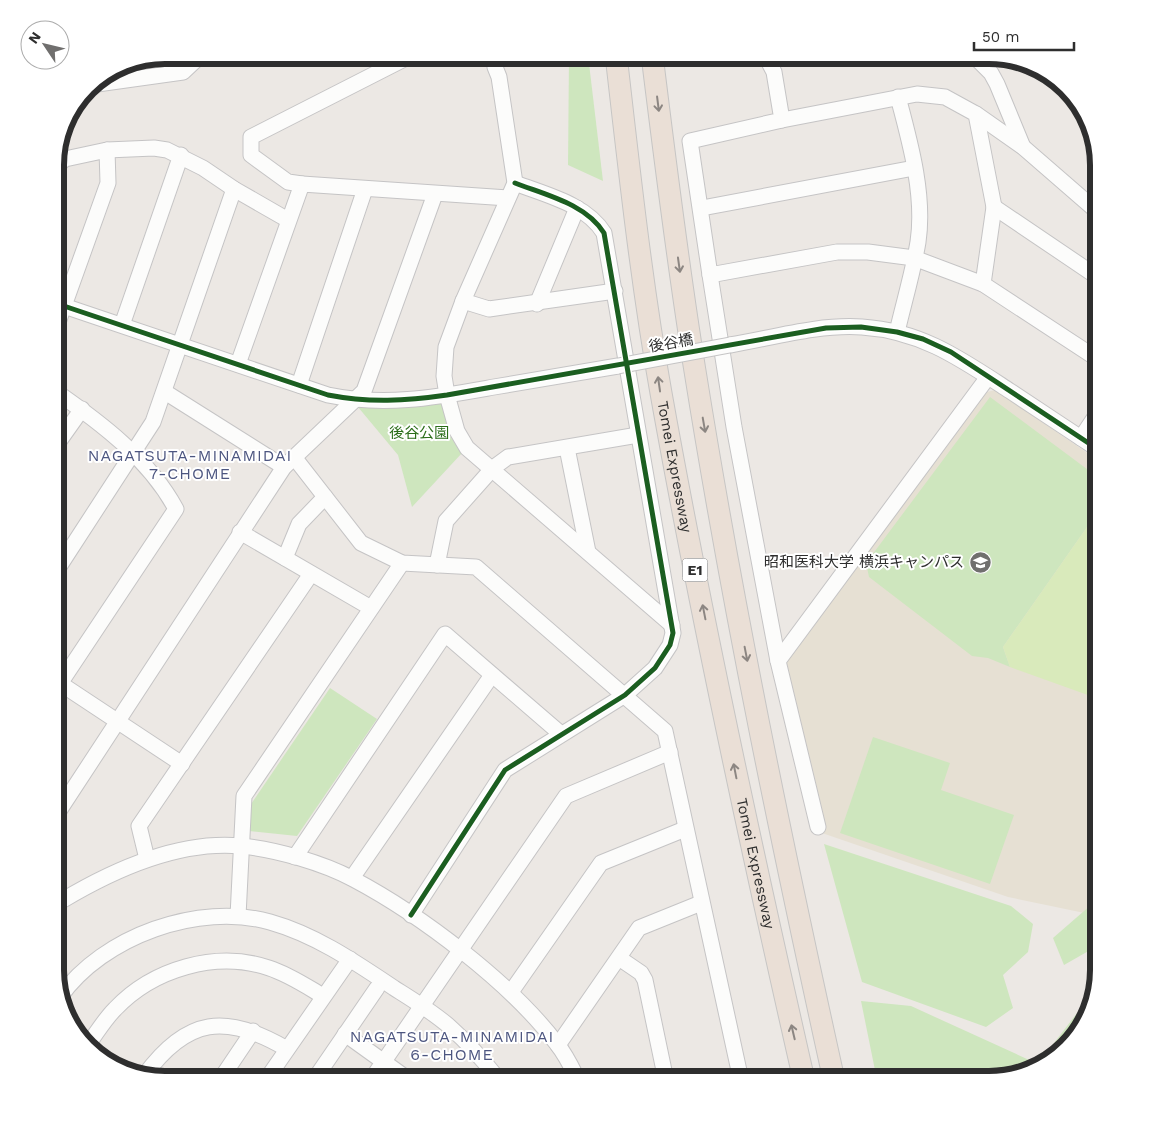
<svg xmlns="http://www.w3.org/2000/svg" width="1154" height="1135" viewBox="0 0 1154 1135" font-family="'Work Sans','Noto Sans JP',sans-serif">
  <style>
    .education { fill: #e6e0d3 }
    .green { fill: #cee6be }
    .pitch { fill: #d9eabb }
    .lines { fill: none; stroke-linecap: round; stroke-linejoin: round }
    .minor-casing { stroke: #c5c4c5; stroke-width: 17 }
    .highway-casing { stroke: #c6c5c4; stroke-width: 23 }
    .minor { stroke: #fcfcfb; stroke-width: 15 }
    .highway { stroke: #eadfd6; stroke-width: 21 }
    .minor-bridge-casing { stroke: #c5c4c5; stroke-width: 17; stroke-linecap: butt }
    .minor-bridge { stroke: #fcfcfb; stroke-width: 15 }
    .cycleway-casing { stroke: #fff; stroke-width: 8 }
    .cycleway { stroke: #1b5e20; stroke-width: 5 }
    .oneway { stroke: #8c8682 }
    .labels { text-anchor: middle; stroke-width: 4; stroke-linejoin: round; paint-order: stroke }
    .shield { fill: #fff; stroke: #6d6d6d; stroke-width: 1 }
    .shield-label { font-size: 14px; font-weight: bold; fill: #2e2e2e }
    .street-label { font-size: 15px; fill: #2e2e2e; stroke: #fff }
    .park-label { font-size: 15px; fill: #2c6e1b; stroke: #fff }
    .poi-label { font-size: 15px; fill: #2e2e2e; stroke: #fff; text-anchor: end }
    .neighbourhood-label { font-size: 16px; letter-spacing: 1px; fill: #4d5680; stroke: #fff }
    .rim { fill: none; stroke: #2e2e2e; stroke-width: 6 }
  </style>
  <rect width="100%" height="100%" fill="#ece8e4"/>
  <!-- education -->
  <g class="education">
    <polygon points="768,55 812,55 775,68"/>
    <polygon points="995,390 1099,461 1099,916 1008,897 822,833 786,663 987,392"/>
  </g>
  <!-- green -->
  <g class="green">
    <polygon points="174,55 191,55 185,62 166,67"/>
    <polygon points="569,55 588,55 603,181 568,165"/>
    <polygon points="990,397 1099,478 1099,510 1003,647 1010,667 988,658 972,656 869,577 866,563"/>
    <polygon points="441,401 450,436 462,453 412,507 398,455 358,407 385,407"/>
    <polygon points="330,688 377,719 297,836 249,831 249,807"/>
    <polygon points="873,737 950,763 941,790 1014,815 990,884 840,833"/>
    <polygon points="1099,815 1099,850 1087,841"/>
    <polygon points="824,844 1011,906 1033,924 1028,952 1003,975 1013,1008 986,1027 862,982"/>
    <polygon points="1099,898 1099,945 1064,965 1053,938"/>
    <polygon points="861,1001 911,1006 1038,1064 1077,1013 1090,1014 1062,1053 1031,1072 990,1080 877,1080"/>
  </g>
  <!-- pitch -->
  <polygon class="pitch" points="1099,510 1099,699 1010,667 1003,647"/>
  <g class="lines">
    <defs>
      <g id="minor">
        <polyline points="500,55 495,67 499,77 515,183 463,301 446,347 444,376 447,395 457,431 467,448 672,625"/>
        <polyline points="765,55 774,72 782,120 690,141 710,275 837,252 868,252 914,258 983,284 1099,360"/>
        <polyline points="973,55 991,73 997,84 1023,147"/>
        <polyline points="90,85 183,72 201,55"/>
        <polyline points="976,114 1023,147 1099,213"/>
        <polyline points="782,120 917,94 945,97 976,114 994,207 983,284"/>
        <polyline points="55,167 65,159 107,150 154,148 167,150 203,168 234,189 288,220"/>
        <polyline points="302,184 288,182 251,155 251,137 412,55"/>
        <polyline points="994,207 1099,278"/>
        <polyline points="702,208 914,168"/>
        <polyline points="710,275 734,427 778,661"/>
        <polyline points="463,301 489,309 615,291"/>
        <path d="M 55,303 L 328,395 C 386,407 437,397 494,387 C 535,380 576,373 618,366"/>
        <polyline points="537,304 577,208"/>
        <polyline points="122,325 181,155"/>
        <polyline points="55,331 108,183 107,150"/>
        <path d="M 897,332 C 904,302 913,272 918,242 C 925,195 910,142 898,97"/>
        <path d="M 730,345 C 772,338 818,324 862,327 C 922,331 961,359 1010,391 C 1040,411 1069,430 1099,450"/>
        <polyline points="238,364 302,184 508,198"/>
        <polyline points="299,385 365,189"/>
        <polyline points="165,392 284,467"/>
        <polyline points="1081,438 1099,411"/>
        <polyline points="55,447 82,409"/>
        <polyline points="567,448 588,552"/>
        <polyline points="294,457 361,543 402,563 476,567 665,731 741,1080"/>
        <polyline points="240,532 371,608"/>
        <polyline points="285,558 299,524 325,497"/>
        <polyline points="437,565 446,521 493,468 508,457 638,435"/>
        <polyline points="55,573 153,422 234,189"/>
        <polyline points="55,680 182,764"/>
        <path d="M 55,691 L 176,509 C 149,459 101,423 55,391"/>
        <polyline points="55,817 284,467 364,391 435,194"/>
        <polyline points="818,827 778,661 988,377"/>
        <polyline points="295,857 445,634 561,734"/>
        <polyline points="147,859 139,826 311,574"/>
        <polyline points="352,878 492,675"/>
        <path d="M 55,895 L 63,900 C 115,869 179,840 241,846 C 275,849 323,863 353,879 C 421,915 511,983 557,1044 C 566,1055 572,1068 578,1080"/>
        <path d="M 411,915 L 505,770 L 625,695 L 655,668 L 670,645 L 673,633 L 604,233 C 586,204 546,195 515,183"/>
        <polyline points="238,916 244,796 402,563"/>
        <polyline points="619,958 641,973 645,980 666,1080"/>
        <polyline points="511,992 601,863 685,829"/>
        <path d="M 60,997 C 103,936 199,902 270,922 C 316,935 355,962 394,988 C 413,1000 433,1012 450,1027 C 468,1043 484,1061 499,1080"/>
        <polyline points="345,1034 409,1080"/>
        <polyline points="558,1045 639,928 701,903"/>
        <path d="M 87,1046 C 96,1034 104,1020 115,1009 C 153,969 216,950 269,968 C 288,974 306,986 323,996"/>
        <path d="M 144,1076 C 187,1017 226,1013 287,1049"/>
        <polyline points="220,1080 253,1031"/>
        <polyline points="266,1080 350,959"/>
        <polyline points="314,1080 377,988"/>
        <polyline points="371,1080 566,796 670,752"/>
      </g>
      <g id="highway">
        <path id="s1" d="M 616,55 C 629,168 641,281 661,393 C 702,623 752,852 804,1080"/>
        <path d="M 652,55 C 665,161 678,266 695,371 C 733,609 782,845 834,1080"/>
      </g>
    </defs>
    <!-- minor casing -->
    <use href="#minor" class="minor-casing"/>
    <!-- highway casing -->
    <use href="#highway" class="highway-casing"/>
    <!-- minor -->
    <use href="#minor" class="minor"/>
    <!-- highway -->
    <use href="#highway" class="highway"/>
    <defs>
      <polyline id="minor-bridge" points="618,366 730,345"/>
    </defs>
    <!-- minor-bridge casing -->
    <use href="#minor-bridge" class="minor-bridge-casing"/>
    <!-- minor-bridge -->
    <use href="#minor-bridge" class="minor-bridge"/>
    <defs>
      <g id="cycleway">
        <path d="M 55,303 L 328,395 C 369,403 406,401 447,395 L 826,328 L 861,327 L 897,332 L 923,339 L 951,352 L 1099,450"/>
        <path d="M 411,915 L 505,770 L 625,695 L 655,668 L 670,645 L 673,633 L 604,233 C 586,204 546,195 515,183"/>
      </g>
    </defs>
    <!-- cycleway casing -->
    <use href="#cycleway" class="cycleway-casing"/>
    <!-- cycleway -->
    <use href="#cycleway" class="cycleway"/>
  </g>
  <!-- one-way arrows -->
  <defs><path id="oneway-shaft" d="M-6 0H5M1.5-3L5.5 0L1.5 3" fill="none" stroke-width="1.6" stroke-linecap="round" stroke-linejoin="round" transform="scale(1.25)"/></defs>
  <g class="oneway">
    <use href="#oneway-shaft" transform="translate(658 104) rotate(83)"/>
    <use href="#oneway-shaft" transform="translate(679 265) rotate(82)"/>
    <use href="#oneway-shaft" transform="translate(659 384) rotate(-98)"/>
    <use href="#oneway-shaft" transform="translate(704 425) rotate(80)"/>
    <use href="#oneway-shaft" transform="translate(704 612) rotate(-101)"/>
    <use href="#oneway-shaft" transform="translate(746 654) rotate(79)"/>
    <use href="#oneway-shaft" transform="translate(735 771) rotate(-101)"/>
    <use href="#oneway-shaft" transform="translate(793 1032) rotate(-103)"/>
  </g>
  <!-- icons -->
  <defs>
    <symbol id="university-disc" viewBox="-11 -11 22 22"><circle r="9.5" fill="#706f6e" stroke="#fff"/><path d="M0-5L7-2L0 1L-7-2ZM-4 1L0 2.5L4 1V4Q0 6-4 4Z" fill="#fff"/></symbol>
  </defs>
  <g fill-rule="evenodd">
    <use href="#university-disc" x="968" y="550" width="25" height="25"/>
  </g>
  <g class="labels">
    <!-- shield labels -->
    <rect class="shield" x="682.5" y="558.5" width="25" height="23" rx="4"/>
    <g class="shield-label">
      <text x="695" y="575">E1</text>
    </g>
    <!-- street labels -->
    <g class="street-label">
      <text transform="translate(671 343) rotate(-10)" y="5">後谷橋</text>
      <text dy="5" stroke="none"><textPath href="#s1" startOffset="416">Tomei Expressway</textPath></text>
      <text dy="5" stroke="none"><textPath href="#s1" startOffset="821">Tomei Expressway</textPath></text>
    </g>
    <!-- park labels -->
    <g class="park-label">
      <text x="419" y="438">後谷公園</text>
    </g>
    <!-- poi labels -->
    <g class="poi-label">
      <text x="964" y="567">昭和医科大学 横浜キャンパス</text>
    </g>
    <!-- neighbourhood labels -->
    <g class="neighbourhood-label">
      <text x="190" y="461">NAGATSUTA-MINAMIDAI<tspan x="190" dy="18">7-CHOME</tspan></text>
      <text x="452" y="1042">NAGATSUTA-MINAMIDAI<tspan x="452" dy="18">6-CHOME</tspan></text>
    </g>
  </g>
  <!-- crop -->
  <path d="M0 0H1154V1135H0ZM165 64H989A101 101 0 0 1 1090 165V970A101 101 0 0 1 989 1071H165A101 101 0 0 1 64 970V165A101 101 0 0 1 165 64Z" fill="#fff" fill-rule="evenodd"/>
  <path class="rim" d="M165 64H989A101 101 0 0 1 1090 165V970A101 101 0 0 1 989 1071H165A101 101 0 0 1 64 970V165A101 101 0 0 1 165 64Z"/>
  <!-- north arrow -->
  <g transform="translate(45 45) rotate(305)"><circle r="24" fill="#ffffff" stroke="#ababab"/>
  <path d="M0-4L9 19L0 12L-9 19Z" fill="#706f6e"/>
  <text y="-8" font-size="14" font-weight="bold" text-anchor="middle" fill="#2e2e2e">N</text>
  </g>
  <!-- scale -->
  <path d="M974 42v8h100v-8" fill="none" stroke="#2e2e2e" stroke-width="2.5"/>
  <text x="982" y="42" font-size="15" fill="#2e2e2e" stroke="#ffffff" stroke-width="4" paint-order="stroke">50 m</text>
</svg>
